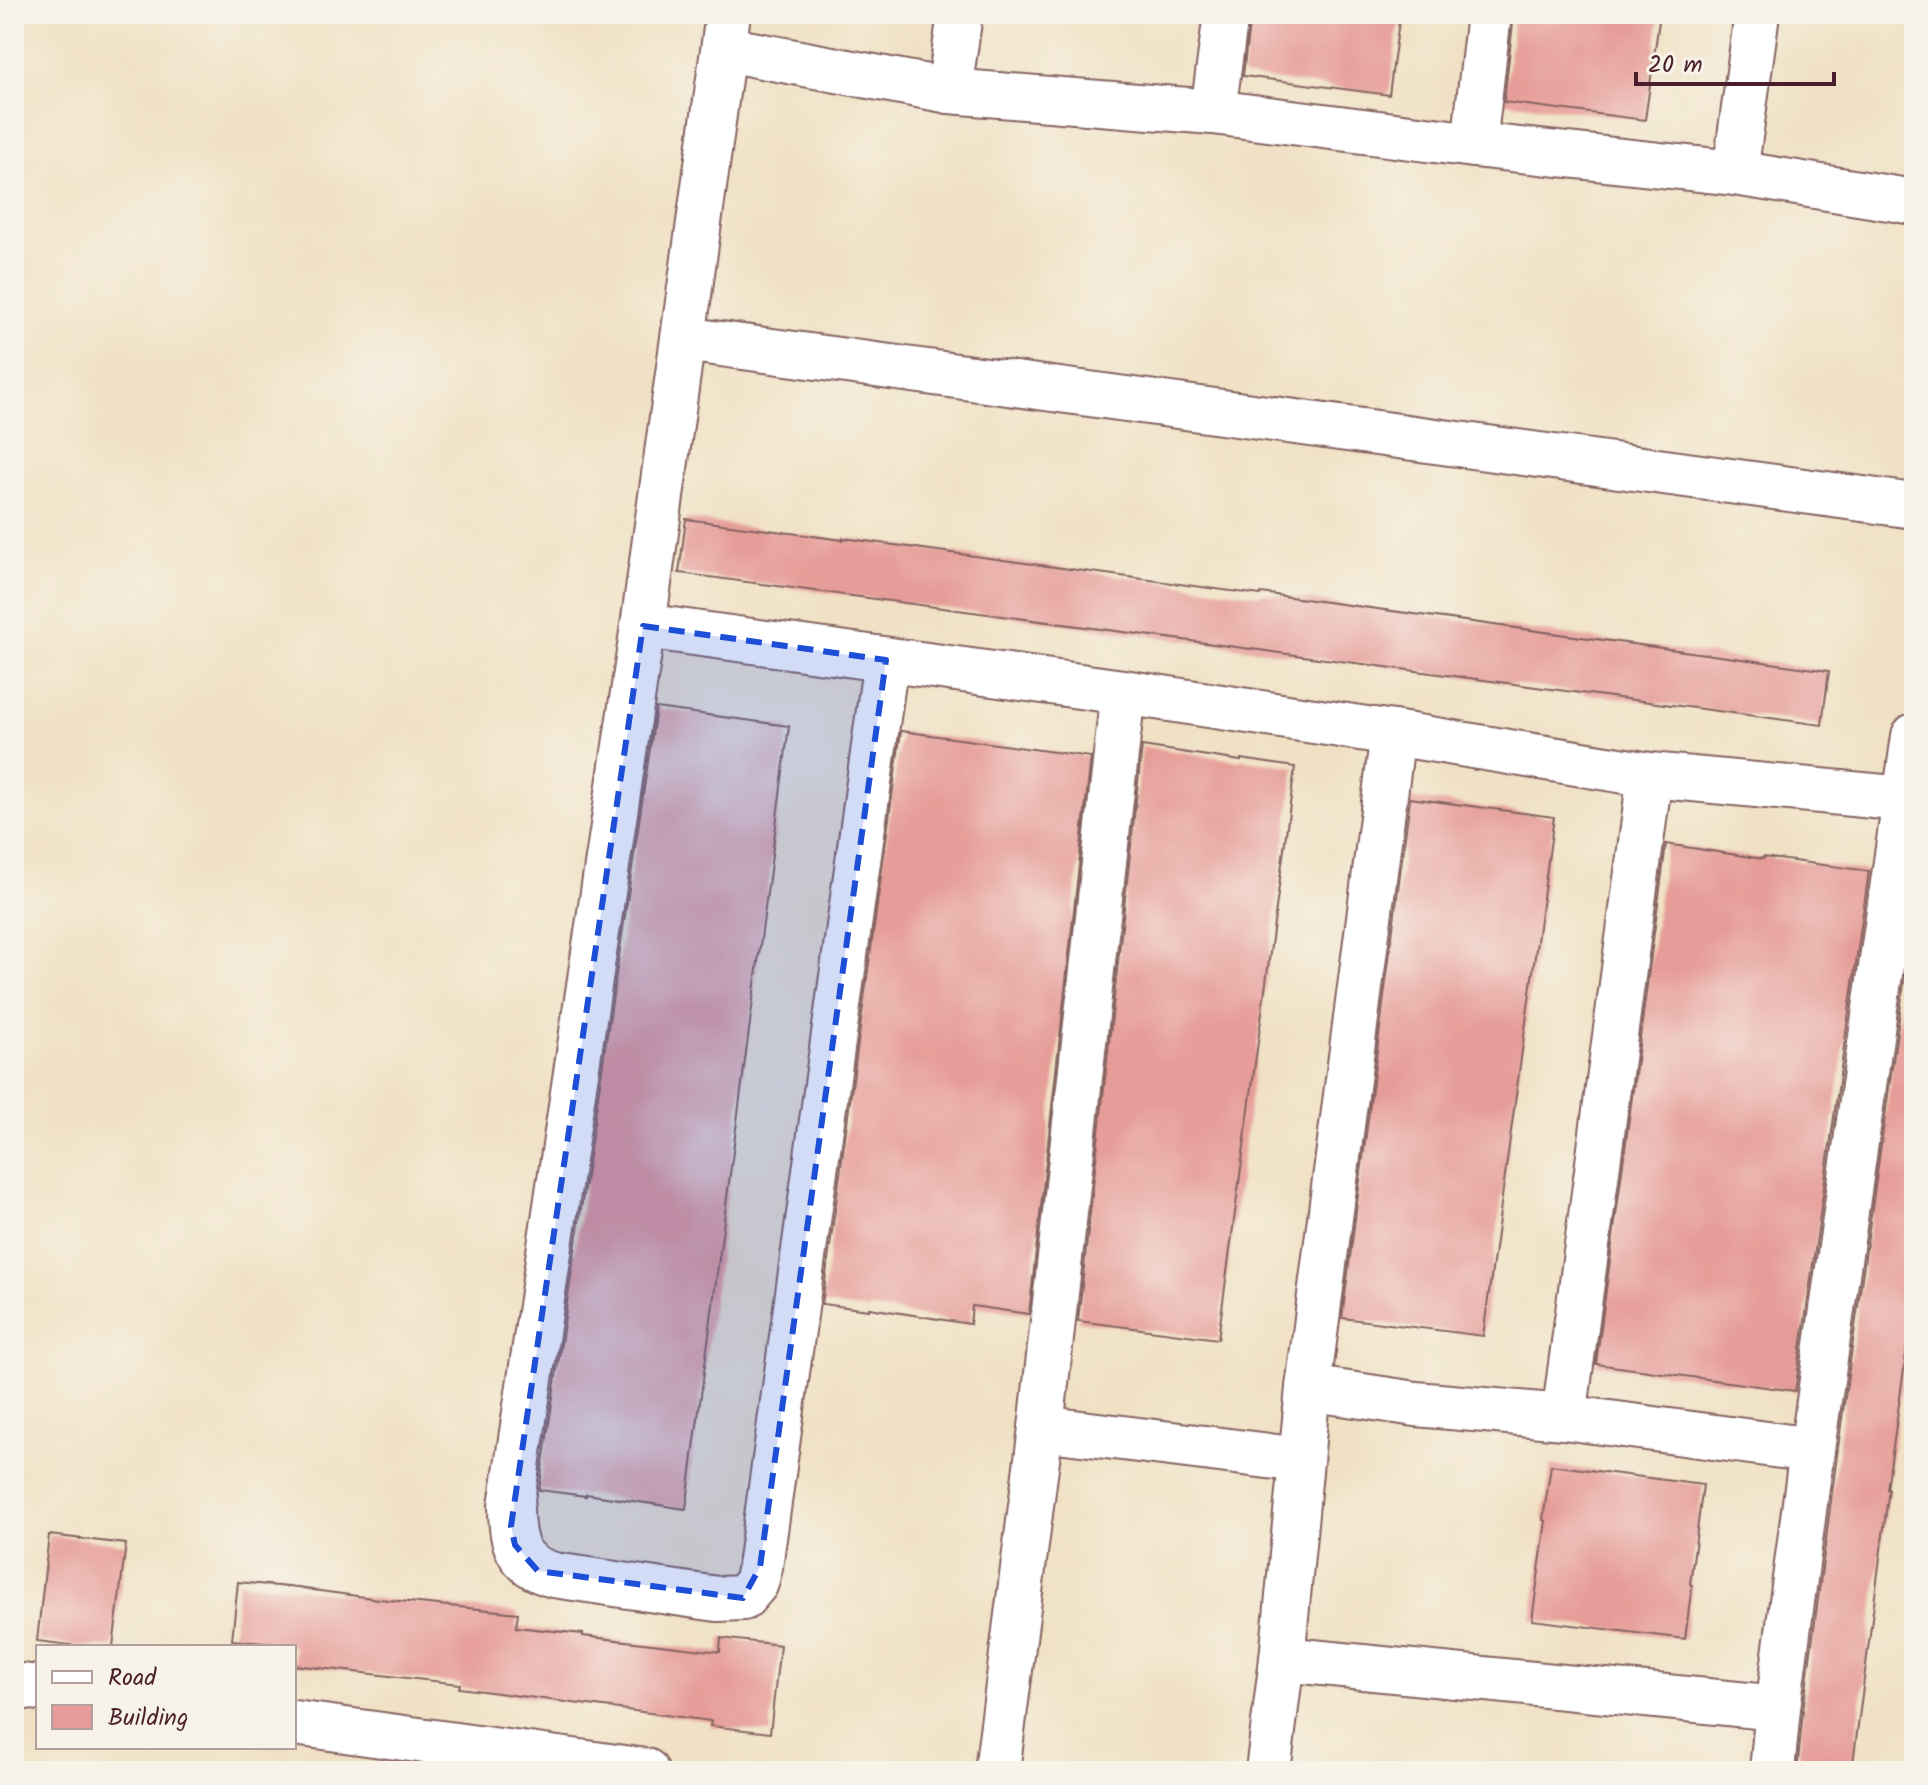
<svg xmlns="http://www.w3.org/2000/svg" width="1928" height="1785" viewBox="0 0 1928 1785" font-family="Kalam,sans-serif">
  <style>
    .building { fill: #e69c98 }
    .lines { fill: none; stroke-linecap: round; stroke-linejoin: round }
    .street-casing { stroke: #846361; stroke-width: 48 }
    .street { stroke: #fff; stroke-width: 44 }
    .marked { fill: #1d4ed8; fill-opacity: 0.2; stroke: #1d4ed8; stroke-width: 6; stroke-dasharray: 16 10; stroke-linejoin: round }
  </style>
  <rect width="100%" height="100%" fill="#f7f3e8"/>
  <filter id="ink" filterUnits="userSpaceOnUse"><feTurbulence type="fractalNoise" baseFrequency=".0125" numOctaves="2"/><feDisplacementMap in="SourceGraphic" scale="16" xChannelSelector="R" yChannelSelector="G"/><feConvolveMatrix kernelMatrix="1 2 1 2 8 2 1 2 1" color-interpolation-filters="sRGB"/></filter>
  <filter id="wash" filterUnits="userSpaceOnUse"><feTurbulence type="fractalNoise" baseFrequency=".006" numOctaves="4" result="noise"/><feDisplacementMap in="SourceGraphic" scale="32" xChannelSelector="R" yChannelSelector="G"/><feGaussianBlur stdDeviation="1.8" result="paint"/><feColorMatrix in="noise" values="0 0 0 0 0 0 0 0 0 0 0 0 0 0 0 0 0 1.4 0 .05"/><feComposite in="paint" operator="in"/></filter>
  <g filter="url(#wash)">
    <rect width="100%" height="100%" fill="#f0e1c4"/>
    <g id="blocks">
      <!-- building -->
      <g class="building">
        <polygon points="1250,14 1400,14 1389,95 1243,76"/>
        <polygon points="1514,14 1660,14 1645,120 1504,102"/>
        <polygon points="686,519 843,540 843,538 1260,595 1261,593 1829,671 1822,725 679,573"/>
        <polygon points="656,708 789,726 686,1509 586,1494 586,1496 539,1490"/>
        <polygon points="901,731 1091,757 1029,1314 972,1306 970,1324 869,1308 869,1310 822,1304"/>
        <polygon points="1142,746 1241,761 1241,759 1295,767 1218,1339 1078,1321"/>
        <polygon points="1410,798 1554,817 1483,1336 1342,1318"/>
        <polygon points="1666,844 1763,859 1763,857 1869,871 1795,1391 1596,1364"/>
        <polygon points="1914,913 1914,1298 1887,1489 1889,1489 1852,1771 1797,1771 1803,1711 1841,1425"/>
        <polygon points="1551,1465 1703,1485 1690,1584 1692,1585 1685,1639 1532,1620 1546,1521 1543,1520"/>
        <polygon points="49,1535 126,1544 113,1647 86,1647 37,1641"/>
        <polygon points="238,1582 298,1588 379,1599 518,1613 516,1627 583,1634 583,1636 720,1652 721,1638 780,1645 770,1733 710,1726 711,1721 459,1688 460,1684 294,1665 294,1646 232,1640"/>
      </g>
    </g>
  </g>
  <g filter="url(#ink)">
    <use href="#blocks" fill-opacity="0" stroke="#846361" stroke-width="2"/>
    <g class="lines">
      <defs>
        <g id="street">
          <path d="M 728,14 L 643,626 L 511,1506 C 511,1542 516,1565 554,1575 L 717,1599 L 743,1598 L 756,1583 L 760,1567 L 886,660"/>
          <polyline points="725,49 949,91 1213,112 1474,145 1735,173 1914,202"/>
          <polyline points="949,91 960,14"/>
          <polyline points="1213,112 1226,14"/>
          <polyline points="1474,145 1489,14"/>
          <polyline points="1735,173 1757,14"/>
          <polyline points="684,339 1914,506"/>
          <polyline points="643,626 1123,692 1393,733 1650,775 1905,799"/>
          <polyline points="1393,733 1308,1388 1416,1404 1564,1417 1812,1450"/>
          <polyline points="1564,1417 1650,775"/>
          <polyline points="1041,1428 1301,1460"/>
          <polyline points="1282,1659 1778,1708 1812,1450 1914,736"/>
          <polyline points="14,1685 38,1688"/>
          <polyline points="294,1723 646,1771"/>
          <polyline points="997,1771 1041,1428 1123,692"/>
          <polyline points="1268,1771 1282,1659 1308,1388"/>
          <polyline points="1772,1771 1778,1708"/>
        </g>
      </defs>
      <!-- street casing -->
      <use href="#street" class="street-casing"/>
      <!-- street -->
      <use href="#street" class="street"/>
    </g>
  </g>
  <!-- marked area -->
  <path class="marked" d="M 643,626 L 886,660 L 760,1567 L 743,1598 L 538,1571 L 515,1545 L 511,1526 Z"/>
  <!-- margin -->
  <rect width="1928" height="1785" fill="none" stroke="#f7f3e8" stroke-width="48"/>
  <!-- legend -->
  <rect x="36" y="1645" width="260" height="104" fill="#f7f3e8" stroke="#b29e9c" stroke-width="2"/>
  <rect x="52" y="1671" width="40" height="12" fill="#ffffff" stroke="#b29e9c" stroke-width="2"/>
  <text x="108" y="1685" font-size="24" fill="#4a1f2b">Road</text>
  <rect x="52" y="1705" width="40" height="24" fill="#e69c98" stroke="#b29e9c" stroke-width="2"/>
  <text x="108" y="1725" font-size="24" fill="#4a1f2b">Building</text>
  <!-- scale -->
  <path d="M1636 72v12h198v-12" fill="none" stroke="#4a1f2b" stroke-width="4"/>
  <text x="1648" y="72" font-size="24" fill="#4a1f2b" stroke="#f7f3e8" stroke-width="6" paint-order="stroke">20 m</text>
</svg>
